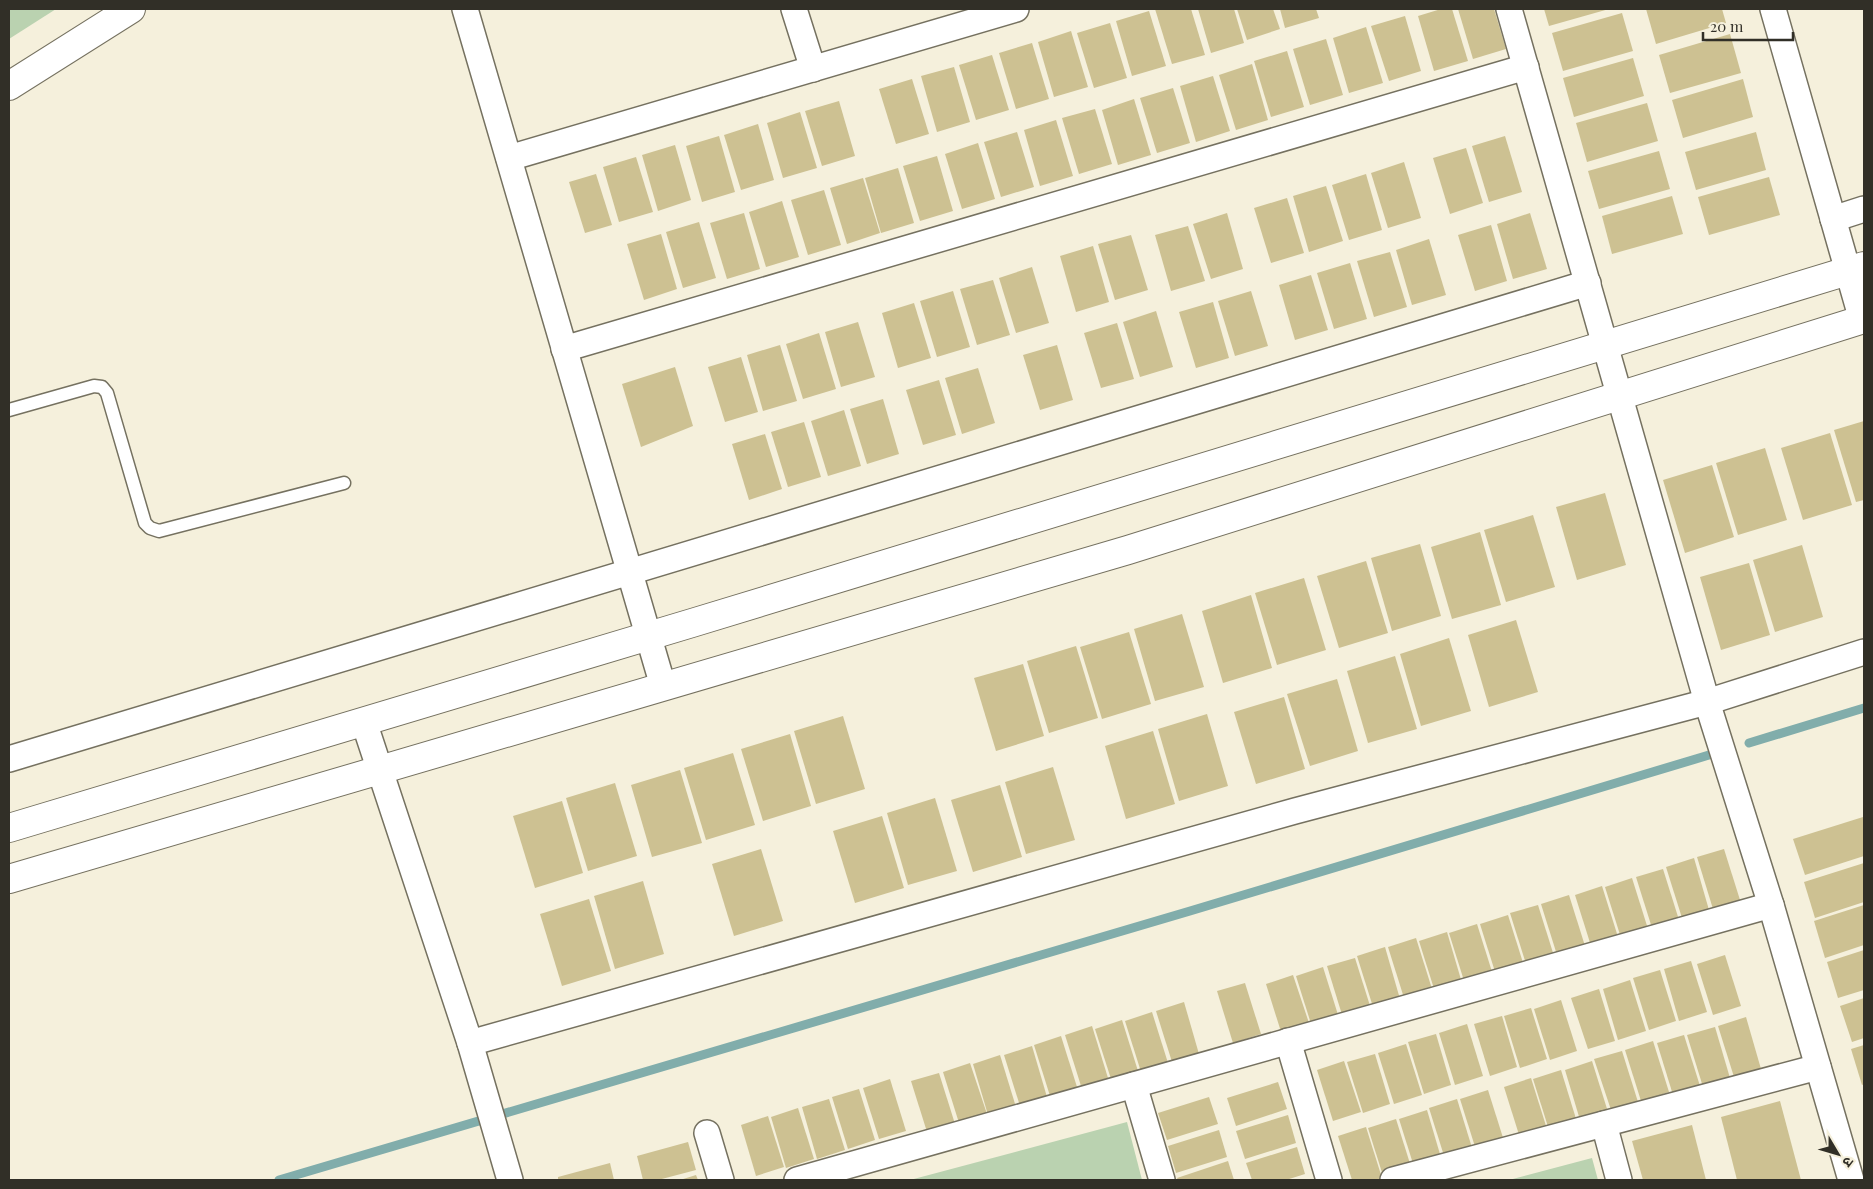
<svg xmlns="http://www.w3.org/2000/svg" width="1873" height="1189" viewBox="0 0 1873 1189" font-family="'Playfair Display','Noto Sans Devanagari',serif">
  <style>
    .green { fill: #bad2b0 }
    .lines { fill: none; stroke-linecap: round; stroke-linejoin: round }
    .stream { stroke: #81adab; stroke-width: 9 }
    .building { fill: #cdc192 }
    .service-casing { stroke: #757160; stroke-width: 15 }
    .minor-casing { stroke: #757160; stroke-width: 28 }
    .tertiary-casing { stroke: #757160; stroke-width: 30 }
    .service { stroke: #fff; stroke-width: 12 }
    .minor { stroke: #fff; stroke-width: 25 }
    .tertiary { stroke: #fff; stroke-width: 28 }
  </style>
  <rect width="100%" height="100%" fill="#f5f0dc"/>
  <!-- green -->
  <g class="green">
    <polygon points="9,9 56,9 9,39"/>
    <polygon points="1127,1122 1142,1180 910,1180"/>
    <polygon points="1592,1158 1598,1180 1509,1180"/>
  </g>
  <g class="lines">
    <!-- stream -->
    <g class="stream">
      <polyline points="1749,743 1864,708"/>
      <polyline points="279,1180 1190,911 1709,755"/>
    </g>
  </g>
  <!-- building -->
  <g class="building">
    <polygon points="1155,9 1191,9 1205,55 1172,64"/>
    <polygon points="1198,9 1234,9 1244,43 1211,53"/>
    <polygon points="1237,9 1273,9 1280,29 1247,40"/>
    <polygon points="1280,9 1316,9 1319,18 1285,28"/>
    <polygon points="1441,9 1452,9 1468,61 1434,71 1418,16"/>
    <polygon points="1458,9 1494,9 1506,49 1473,59"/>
    <polygon points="1544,9 1609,9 1549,26"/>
    <polygon points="1646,9 1722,9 1726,23 1656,44"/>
    <polygon points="1149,11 1166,66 1132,76 1116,21"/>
    <polygon points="1622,13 1633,51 1563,71 1552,33"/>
    <polygon points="1405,16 1421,71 1389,81 1371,26"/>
    <polygon points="1110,23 1127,78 1094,88 1077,33"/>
    <polygon points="1366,27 1383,83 1349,93 1333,38"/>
    <polygon points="1071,31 1088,87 1054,97 1038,42"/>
    <polygon points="1730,34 1741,73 1670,93 1659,55"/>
    <polygon points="1326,39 1343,95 1310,105 1293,49"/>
    <polygon points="1032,43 1049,99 1016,109 999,53"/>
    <polygon points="1287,51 1304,107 1271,117 1254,61"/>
    <polygon points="992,55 1009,110 976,120 959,65"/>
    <polygon points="1633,58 1644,96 1574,117 1563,78"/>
    <polygon points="1252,64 1268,120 1236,130 1219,75"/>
    <polygon points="954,67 970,122 937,132 921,76"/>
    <polygon points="1213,76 1230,131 1196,142 1180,86"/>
    <polygon points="912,79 929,134 896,144 879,89"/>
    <polygon points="1743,79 1753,117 1683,138 1672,100"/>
    <polygon points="1173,88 1190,143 1157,153 1140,98"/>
    <polygon points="1134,99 1151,155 1118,165 1102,110"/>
    <polygon points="839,101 855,156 822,166 805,111"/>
    <polygon points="1647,103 1658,141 1587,162 1576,123"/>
    <polygon points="1095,109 1112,164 1079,174 1062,118"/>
    <polygon points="800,112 817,168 783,178 767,123"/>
    <polygon points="1056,120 1073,176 1040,186 1024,130"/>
    <polygon points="758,124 774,180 741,190 724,135"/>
    <polygon points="1017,132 1034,187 1001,197 984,142"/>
    <polygon points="1756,132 1766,170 1696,190 1685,152"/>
    <polygon points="719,136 735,192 702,202 686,146"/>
    <polygon points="1505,136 1522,192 1489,202 1472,146"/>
    <polygon points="978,143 995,199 962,209 945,154"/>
    <polygon points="675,145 691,200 658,211 642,155"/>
    <polygon points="1466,148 1483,203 1450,214 1433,158"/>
    <polygon points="1659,151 1670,189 1599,209 1588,171"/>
    <polygon points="937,156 953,211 920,221 903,166"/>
    <polygon points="636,157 653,212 619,222 603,167"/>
    <polygon points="1404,162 1421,218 1388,228 1371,173"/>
    <polygon points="898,168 914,223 881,233 865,178"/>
    <polygon points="596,174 612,225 585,233 569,182"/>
    <polygon points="1366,174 1382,230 1349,240 1332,185"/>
    <polygon points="1769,177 1780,215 1709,235 1698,197"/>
    <polygon points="863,178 880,233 847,244 830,188"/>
    <polygon points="1326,186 1343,241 1309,252 1293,196"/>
    <polygon points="824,190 841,245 808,255 791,200"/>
    <polygon points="1672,196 1683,234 1612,254 1602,216"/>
    <polygon points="1287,198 1304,253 1271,263 1254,208"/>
    <polygon points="782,201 799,257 766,267 749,212"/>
    <polygon points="744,213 760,269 727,279 710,223"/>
    <polygon points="1227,213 1243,269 1211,279 1193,224"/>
    <polygon points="1530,213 1547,269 1513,279 1497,224"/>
    <polygon points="699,222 716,278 683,288 666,232"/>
    <polygon points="1491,225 1507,281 1475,291 1458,235"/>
    <polygon points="1188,226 1205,281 1171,291 1155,235"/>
    <polygon points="661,234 677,289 644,300 627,244"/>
    <polygon points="1131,235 1148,290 1115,300 1098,244"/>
    <polygon points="1429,239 1446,295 1412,305 1396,250"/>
    <polygon points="1093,246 1109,302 1076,312 1060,256"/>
    <polygon points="1390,252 1407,307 1374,317 1357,261"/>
    <polygon points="1350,263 1367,319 1334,329 1317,273"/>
    <polygon points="1032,267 1049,323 1016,333 999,278"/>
    <polygon points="1311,275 1328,330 1295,340 1279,285"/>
    <polygon points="993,280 1010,335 977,345 960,289"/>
    <polygon points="953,291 970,347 937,357 920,301"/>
    <polygon points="1251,291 1268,346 1235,356 1218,301"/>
    <polygon points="1213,302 1229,358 1196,368 1179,312"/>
    <polygon points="914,303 931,358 898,368 882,313"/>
    <polygon points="1156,311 1173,367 1140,377 1123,322"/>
    <polygon points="858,322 875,377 841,387 825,332"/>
    <polygon points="1117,323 1134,379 1101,388 1084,333"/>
    <polygon points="819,333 836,389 803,399 786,344"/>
    <polygon points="780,345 797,401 763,411 747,355"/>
    <polygon points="1057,345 1073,400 1040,410 1023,355"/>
    <polygon points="741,357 758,412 725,422 708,367"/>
    <polygon points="675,367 693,426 641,447 622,384"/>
    <polygon points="978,368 995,423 962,434 945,378"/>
    <polygon points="939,380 956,435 923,445 906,390"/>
    <polygon points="883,399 899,454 867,464 850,409"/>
    <polygon points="844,410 861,466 828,476 811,421"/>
    <polygon points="1864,421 1864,500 1856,502 1834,430"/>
    <polygon points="804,422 821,477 788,487 771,432"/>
    <polygon points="1830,433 1852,505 1803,520 1781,448"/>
    <polygon points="765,434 782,489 749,500 732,444"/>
    <polygon points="1765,448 1787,520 1738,535 1716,463"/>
    <polygon points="1712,465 1734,537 1685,553 1663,480"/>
    <polygon points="1605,493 1626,565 1577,580 1556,507"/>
    <polygon points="1533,515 1555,587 1506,602 1484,530"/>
    <polygon points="1480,532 1501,605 1452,619 1431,547"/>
    <polygon points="1420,544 1441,616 1392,631 1371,558"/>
    <polygon points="1802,545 1823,617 1775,632 1753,560"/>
    <polygon points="1366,561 1388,633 1339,648 1317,576"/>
    <polygon points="1749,563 1770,635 1721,650 1700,577"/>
    <polygon points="1304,578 1326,650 1277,665 1255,593"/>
    <polygon points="1251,595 1272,668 1223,683 1202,611"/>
    <polygon points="1182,614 1204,687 1155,701 1134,629"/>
    <polygon points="1516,620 1538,692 1489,707 1468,635"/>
    <polygon points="1129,632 1151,704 1102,719 1080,647"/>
    <polygon points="1449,638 1471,711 1421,726 1400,654"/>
    <polygon points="1076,646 1098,718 1049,733 1027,661"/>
    <polygon points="1395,656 1417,729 1368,743 1347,671"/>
    <polygon points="1023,664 1044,736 996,751 974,678"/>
    <polygon points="1337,679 1358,751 1310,766 1287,694"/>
    <polygon points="1284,697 1305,769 1256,784 1234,712"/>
    <polygon points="1207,714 1228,786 1179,801 1158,729"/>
    <polygon points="843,716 865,789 816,804 794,731"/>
    <polygon points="1153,731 1175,804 1126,819 1105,746"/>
    <polygon points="790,734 811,806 763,821 741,749"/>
    <polygon points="733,753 755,825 706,840 684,768"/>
    <polygon points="1053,767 1075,840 1026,854 1005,782"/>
    <polygon points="680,770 702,843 652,857 631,785"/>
    <polygon points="615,783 637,856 588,871 566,798"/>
    <polygon points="1000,785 1022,857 973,872 951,800"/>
    <polygon points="935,798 957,871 908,885 887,813"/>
    <polygon points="562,801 583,873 535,888 513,816"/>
    <polygon points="882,816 904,888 855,903 833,831"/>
    <polygon points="1863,817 1864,856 1805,875 1793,839"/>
    <polygon points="761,849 783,921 734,936 712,864"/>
    <polygon points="1724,849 1740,900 1713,909 1697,857"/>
    <polygon points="1694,858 1709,910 1682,918 1666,867"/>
    <polygon points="1864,863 1864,902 1815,918 1804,882"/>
    <polygon points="1663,869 1679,920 1652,928 1636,877"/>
    <polygon points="1632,878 1648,929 1621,938 1605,887"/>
    <polygon points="643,881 664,954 615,969 594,896"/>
    <polygon points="1602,886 1618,937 1591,946 1575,895"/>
    <polygon points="1569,895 1585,946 1557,955 1541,904"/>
    <polygon points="589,899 611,971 562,986 540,914"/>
    <polygon points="1538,905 1554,956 1526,964 1510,913"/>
    <polygon points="1864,905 1864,945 1825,958 1814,921"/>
    <polygon points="1508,915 1524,966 1496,975 1480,924"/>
    <polygon points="1477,924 1493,975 1465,984 1449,933"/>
    <polygon points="1447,932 1462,983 1435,992 1419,941"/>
    <polygon points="1416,938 1432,989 1404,998 1388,947"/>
    <polygon points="1385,947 1400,999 1373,1007 1357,956"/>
    <polygon points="1864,950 1864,990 1838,998 1827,962"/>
    <polygon points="1725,955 1741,1006 1713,1015 1697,964"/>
    <polygon points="1355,958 1371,1009 1343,1018 1327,966"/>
    <polygon points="1691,961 1707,1012 1679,1021 1664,969"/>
    <polygon points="1323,967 1339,1018 1312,1027 1296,976"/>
    <polygon points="1660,970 1676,1021 1649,1030 1633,978"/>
    <polygon points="1293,975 1310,1026 1282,1035 1266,984"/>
    <polygon points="1630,980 1646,1031 1618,1040 1603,989"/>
    <polygon points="1245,983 1261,1034 1233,1043 1217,991"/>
    <polygon points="1599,989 1615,1041 1588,1049 1571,998"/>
    <polygon points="1864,998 1864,1038 1852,1042 1840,1006"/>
    <polygon points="1561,1000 1577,1051 1550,1060 1534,1009"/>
    <polygon points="1184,1002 1199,1054 1172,1062 1156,1011"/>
    <polygon points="1531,1008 1547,1059 1520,1068 1504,1016"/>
    <polygon points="1152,1012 1168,1063 1141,1072 1125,1021"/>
    <polygon points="1502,1016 1517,1067 1490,1076 1474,1024"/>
    <polygon points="1746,1017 1761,1069 1734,1077 1718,1026"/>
    <polygon points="1122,1020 1138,1071 1111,1079 1095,1029"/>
    <polygon points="1467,1024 1483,1076 1455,1085 1439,1033"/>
    <polygon points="1092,1026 1108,1078 1081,1086 1065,1035"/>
    <polygon points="1715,1027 1730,1078 1703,1087 1687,1035"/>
    <polygon points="1436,1034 1451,1085 1424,1094 1408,1042"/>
    <polygon points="1684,1035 1700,1086 1673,1095 1657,1043"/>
    <polygon points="1061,1036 1077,1087 1050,1096 1034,1045"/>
    <polygon points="1653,1041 1669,1092 1641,1101 1625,1050"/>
    <polygon points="1406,1044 1422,1095 1394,1104 1378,1053"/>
    <polygon points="1864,1045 1864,1084 1862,1085 1851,1049"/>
    <polygon points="1032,1046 1047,1097 1020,1106 1004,1055"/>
    <polygon points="1622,1051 1638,1102 1611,1110 1594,1059"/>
    <polygon points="1375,1054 1390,1104 1363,1113 1347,1062"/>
    <polygon points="1000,1055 1016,1107 988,1115 973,1064"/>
    <polygon points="1344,1061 1361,1112 1333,1121 1317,1070"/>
    <polygon points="1592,1061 1608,1112 1580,1120 1565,1070"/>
    <polygon points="970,1063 987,1114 959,1123 943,1072"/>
    <polygon points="1561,1070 1577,1122 1549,1130 1533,1079"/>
    <polygon points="939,1073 955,1124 927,1132 911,1081"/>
    <polygon points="1531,1078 1547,1129 1520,1138 1504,1087"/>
    <polygon points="890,1079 906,1131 879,1139 863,1088"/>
    <polygon points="1278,1082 1287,1109 1236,1126 1227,1098"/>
    <polygon points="859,1089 875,1140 848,1149 832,1097"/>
    <polygon points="1488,1090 1504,1141 1476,1150 1460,1099"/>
    <polygon points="1209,1097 1218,1124 1167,1140 1158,1113"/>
    <polygon points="829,1099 845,1150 817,1159 802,1107"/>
    <polygon points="1457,1099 1473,1151 1445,1159 1429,1108"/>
    <polygon points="1780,1101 1801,1180 1737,1180 1721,1117"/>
    <polygon points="798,1108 814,1159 786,1168 771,1117"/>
    <polygon points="1427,1110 1442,1161 1415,1170 1399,1119"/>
    <polygon points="1288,1115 1296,1143 1245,1159 1236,1131"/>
    <polygon points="768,1116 784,1167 756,1176 741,1125"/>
    <polygon points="1396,1119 1412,1170 1384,1179 1368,1128"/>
    <polygon points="1692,1125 1706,1180 1643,1180 1632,1141"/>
    <polygon points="1366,1127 1382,1178 1375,1180 1352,1180 1338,1136"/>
    <polygon points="1219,1130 1227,1157 1176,1173 1168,1146"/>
    <polygon points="688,1142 696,1170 658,1180 643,1180 637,1156"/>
    <polygon points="1297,1147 1305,1174 1286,1180 1252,1180 1246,1163"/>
    <polygon points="1228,1161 1234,1180 1178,1180 1177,1178"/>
    <polygon points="610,1163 614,1180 558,1180 558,1177"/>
    <polygon points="696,1175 698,1180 680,1180"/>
  </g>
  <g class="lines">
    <defs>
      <polyline id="service" points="9,410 94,386 102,387 107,393 145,523 150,528 159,531 344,483"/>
      <g id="minor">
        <polyline points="465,9 663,686"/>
        <polyline points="794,9 813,69"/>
        <polyline points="1509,9 1707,702 1771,905 1851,1180"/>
        <polyline points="1773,9 1862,320"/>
        <polyline points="509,158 1016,9"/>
        <polyline points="1833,219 1864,209"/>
        <polyline points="564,349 1526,67"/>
        <polyline points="364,722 470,1043 510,1180"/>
        <polyline points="9,759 1588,283"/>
        <polyline points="1288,1041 1329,1180"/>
        <polyline points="470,1043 1295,811 1707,702 1864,652"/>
        <polyline points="1134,1085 1162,1180"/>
        <polyline points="1604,1124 1619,1180"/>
        <polyline points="707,1133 721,1180"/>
        <polyline points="797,1180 1771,905"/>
        <polyline points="1393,1180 1818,1067"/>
      </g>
      <g id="tertiary">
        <polyline points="9,86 131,9"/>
        <polyline points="9,828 692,623 1864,266"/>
        <polyline points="9,879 1128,550 1864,319"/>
      </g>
    </defs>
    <!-- service casing -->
    <use href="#service" class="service-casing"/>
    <!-- minor casing -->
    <use href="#minor" class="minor-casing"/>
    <!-- tertiary casing -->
    <use href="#tertiary" class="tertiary-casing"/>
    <!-- service -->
    <use href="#service" class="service"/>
    <!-- minor -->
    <use href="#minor" class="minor"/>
    <!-- tertiary -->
    <use href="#tertiary" class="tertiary"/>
  </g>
  <!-- border -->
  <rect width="1873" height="1189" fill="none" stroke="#312f27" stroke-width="20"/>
  <!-- north arrow -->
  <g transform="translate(1838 1154) rotate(128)" stroke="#f5f0dc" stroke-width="4" paint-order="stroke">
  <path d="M0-4L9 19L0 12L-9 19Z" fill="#312f27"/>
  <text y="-8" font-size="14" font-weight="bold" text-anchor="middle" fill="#312f27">उ</text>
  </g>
  <!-- scale -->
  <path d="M1703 32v8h90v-8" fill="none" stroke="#312f27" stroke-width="2.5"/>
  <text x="1710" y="32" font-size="15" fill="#312f27" stroke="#f5f0dc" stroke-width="4" paint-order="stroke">20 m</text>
</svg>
